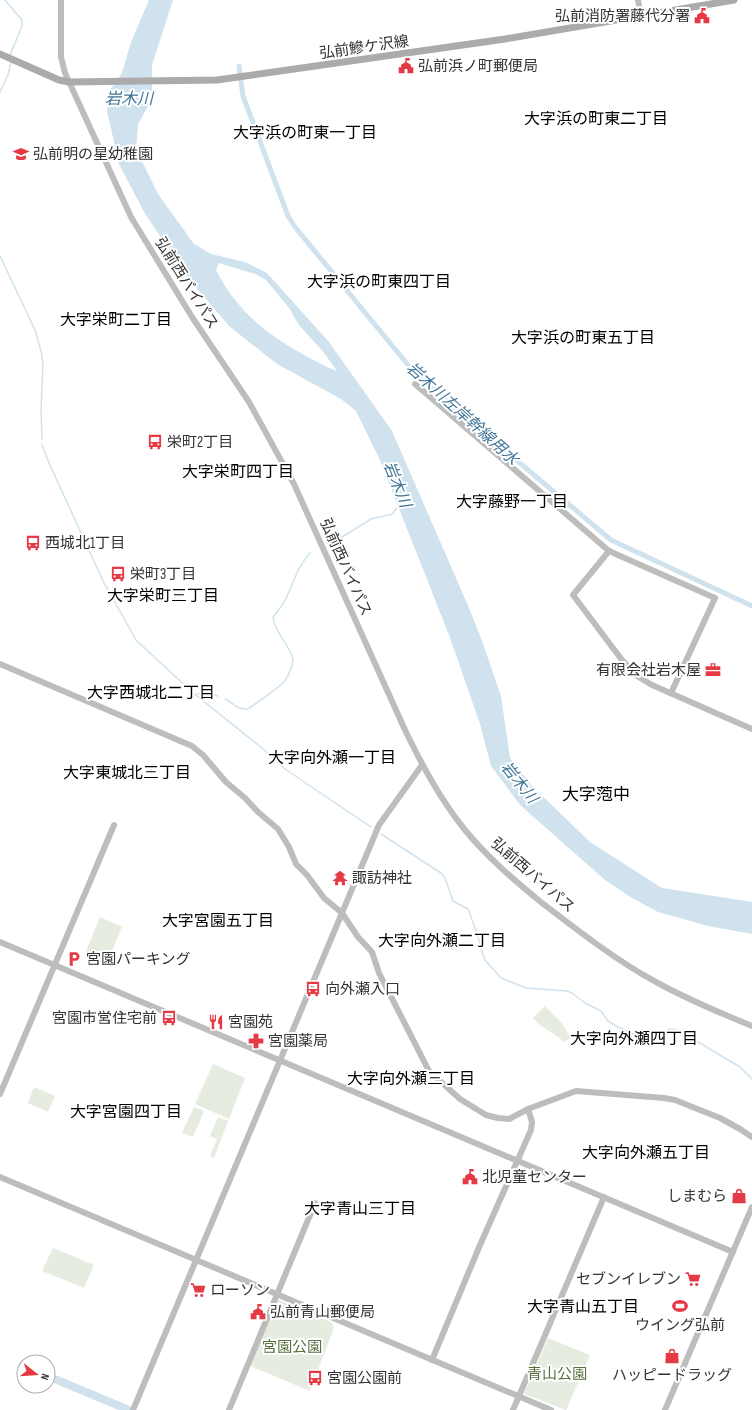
<svg xmlns="http://www.w3.org/2000/svg" width="752" height="1410" viewBox="0 0 752 1410" font-family="'Sofia Sans Condensed','Noto Sans JP',sans-serif">
  <style>
    .green { fill: #e6ecdf }
    .water { fill: #cfe2ee; fill-rule: evenodd }
    .lines { fill: none; stroke-linecap: round; stroke-linejoin: round }
    .stream { stroke: #cfe2ee; stroke-width: 1.5 }
    .canal { stroke: #cfe2ee; stroke-width: 5 }
    .river { stroke: #cfe2ee; stroke-width: 8 }
    .secondary { stroke: #bdbdbd; stroke-width: 6 }
    .primary { stroke: #ababab; stroke-width: 7 }
    .labels { text-anchor: middle; stroke-width: 4; stroke-linejoin: round; paint-order: stroke }
    .poi-label { font-size: 15px; fill: #333; stroke: #fff; text-anchor: start }
    .street-label { font-size: 15px; fill: #333; stroke: #fff }
    .park-label { font-size: 15px; fill: #56703f; stroke: #fff }
    .water-label { font-size: 16px; font-style: italic; fill: #3f7597; stroke: #fff }
    .neighbourhood-label { font-size: 16px; fill: #000; stroke: #fff }
    .quarter-label { font-size: 17px; fill: #000; stroke: #fff }
  </style>
  <rect width="100%" height="100%" fill="#fff"/>
  <!-- green -->
  <g class="green">
    <polygon points="100,917 122,927 108,960 105,962 86,953 86,951"/>
    <polygon points="545,1006 561,1022 571,1038 563,1042 560,1038 541,1026 533,1018"/>
    <polygon points="213,1064 245,1078 229,1119 195,1104"/>
    <polygon points="34,1087 55,1096 48,1112 28,1103"/>
    <polygon points="194,1107 204,1111 193,1137 182,1133"/>
    <polygon points="218,1117 228,1121 214,1158 210,1156 217,1139 210,1136"/>
    <polygon points="53,1248 94,1265 84,1288 42,1271"/>
    <polygon points="277,1299 331,1322 334,1328 310,1391 250,1366"/>
    <polygon points="548,1338 590,1355 566,1410 524,1394"/>
  </g>
  <!-- water -->
  <path class="water" d="M 149,0 L 173,0 L 152,65 L 152,99 L 138,124 L 136,149 L 158,194 L 194,244 L 211,254 L 245,262 L 267,273 L 329,342 L 392,431 L 469,608 L 482,641 L 501,696 L 510,758 L 531,785 L 590,842 L 662,888 L 752,902 L 752,934 L 708,926 L 658,912 L 632,898 L 605,880 L 520,805 L 491,766 L 480,724 L 449,635 L 379,458 L 356,411 L 341,399 L 277,364 L 229,326 L 188,278 L 144,212 L 119,164 L 107,111 L 110,90 L 122,73 L 131,42 ZM 219,263 L 255,274 L 266,280 L 289,308 L 299,325 L 325,354 L 337,371 C 326,367 316,361 306,356 C 266,334 238,312 216,270 Z"/>
  <g class="lines">
    <!-- stream -->
    <g class="stream">
      <polyline points="5,0 22,20 22,26 10,55"/>
      <polyline points="0,92 8,75 11,62"/>
      <polyline points="0,256 35,330 41,351 43,364 41,410 42,439"/>
      <polyline points="42,445 49,463 104,583 136,640 192,692 262,748 285,769 371,827"/>
      <polyline points="327,544 339,539 371,519 392,514 396,509 400,506"/>
      <path d="M 196,695 C 203,690 210,694 218,696"/>
      <path d="M 225,699 C 232,702 237,710 247,709 C 251,708 280,686 284,682 C 288,677 293,665 293,659 C 291,647 274,632 273,617 C 278,611 284,604 287,596 C 295,579 297,568 310,553"/>
      <path d="M 381,834 L 441,873 L 445,878 L 453,901 L 468,909 L 478,936 L 481,949 L 485,960 L 501,978 L 526,988 L 567,991 L 572,993 L 585,1003 L 601,1011 L 608,1021 L 616,1026 L 639,1037 L 651,1041 C 662,1035 664,1027 678,1030 L 740,1067 L 752,1079"/>
    </g>
    <!-- canal -->
    <polyline class="canal" points="239,66 243,96 288,216 295,227 417,376 611,540 752,606"/>
    <!-- river -->
    <polyline class="river" points="57,1380 129,1410"/>
    <!-- secondary -->
    <g class="secondary">
      <path d="M 61,0 L 61,57 L 65,73 L 131,217 L 192,317 L 249,402 L 294,484 L 405,730 C 422,765 440,799 465,830 C 488,858 514,880 542,903 C 577,930 617,961 656,982 C 687,999 720,1013 752,1026"/>
      <polyline points="638,0 641,16"/>
      <polyline points="415,384 609,551 715,598 671,693"/>
      <polyline points="609,551 573,595 622,660 637,676 652,685 752,729"/>
      <polyline points="0,664 192,746 203,755 226,782 245,798 258,812 278,829 289,847 296,864 307,875 324,898 342,913 358,937 372,952 379,973 429,1071 460,1099 486,1115 498,1118 509,1119 528,1109 576,1091 664,1098 675,1100 720,1118 740,1129 752,1137"/>
      <polyline points="0,942 733,1252"/>
      <polyline points="0,1094 114,825"/>
      <polyline points="0,1177 551,1410"/>
      <polyline points="432,1360 480,1245 531,1130 532,1122 528,1109"/>
      <polyline points="133,1410 379,825 422,765"/>
      <polyline points="229,1410 315,1203"/>
      <polyline points="513,1410 604,1197"/>
      <polyline points="665,1410 752,1207"/>
    </g>
    <!-- primary -->
    <polyline class="primary" points="0,54 59,80 69,82 217,80 505,39 734,0"/>
  </g>
  <!-- icons -->
  <defs>
    <symbol id="civic-bare" viewBox="-9 -9 18 18"><path d="M-.6-6.5H3V-4.5H.6V-3L4-1V1h2V6H-6V1h2V-1L-.6-3ZM-1.2 2.5V6h2.4V2.5Z" fill="#e63946" stroke="#fff" stroke-width="2.5" paint-order="stroke"/></symbol>
    <symbol id="school-bare" viewBox="-9 -9 18 18"><path d="M0-5L7-2L0 1L-7-2ZM-4 1L0 2.5L4 1V4Q0 6-4 4Z" fill="#e63946" stroke="#fff" stroke-width="2.5" paint-order="stroke"/></symbol>
    <symbol id="bus-bare" viewBox="-9 -9 18 18"><path d="M-5-6H5V4H4V6H2V4H-2V6H-4V4H-5ZM-3.5-4V0h7V-4ZM-3.5 1.2v1.5H-2V1.2ZM2 1.2v1.5H3.5V1.2Z" fill="#e63946" stroke="#fff" stroke-width="2.5" paint-order="stroke"/></symbol>
    <symbol id="office-bare" viewBox="-9 -9 18 18"><path d="M-6-3h4V-5.5h4V-3h4V5H-6ZM-1-4.5V-3h2v-1.5ZM-6 0V1H6V0Z" fill="#e63946" stroke="#fff" stroke-width="2.5" paint-order="stroke"/></symbol>
    <symbol id="temple-bare" viewBox="-9 -9 18 18"><path d="M0-6L5-2H3V0L6.5 2.5H4V6H1.5V3h-3V6H-4V2.5H-6.5L-3 0V-2H-5Z" fill="#e63946" stroke="#fff" stroke-width="2.5" paint-order="stroke"/></symbol>
    <symbol id="parking-bare" viewBox="-9 -9 18 18"><path d="M-3.5-5.5H1a3.5 3.5 0 0 1 0 7H-1V5.5H-3.5ZM-1-3.4V-.6H.8a1.4 1.4 0 0 0 0-2.8Z" fill="#e63946" stroke="#fff" stroke-width="2.5" paint-order="stroke"/></symbol>
    <symbol id="restaurant-bare" viewBox="-9 -9 18 18"><path d="M-5-6h1v4h1v-4h1v4h1v-4h1v5L-1.5 .5V6h-2V.5L-5-1ZM5-6V6H3V1.5H1.5Q1.5-4 5-6Z" fill="#e63946" stroke="#fff" stroke-width="2.5" paint-order="stroke"/></symbol>
    <symbol id="pharmacy-bare" viewBox="-9 -9 18 18"><path d="M-2-6h4v4h4v4h-4v4h-4v-4h-4v-4h4Z" fill="#e63946" stroke="#fff" stroke-width="2.5" paint-order="stroke"/></symbol>
    <symbol id="shop-bare" viewBox="-9 -9 18 18"><path d="M-5-2.5h2.3a2.7 3.5 0 0 1 5.4 0H5L5.5 6h-11ZM-1.5-2.5h3a1.5 2.3 0 0 0-3 0Z" fill="#e63946" stroke="#fff" stroke-width="2.5" paint-order="stroke"/></symbol>
    <symbol id="supermarket-bare" viewBox="-9 -9 18 18"><path d="M-6-5.5h2.5l.6 2H6L4.5 2H-2.5L-4.4-4H-6ZM-1.5 3.2a1.3 1.3 0 1 0 .1 0ZM3 3.2a1.3 1.3 0 1 0 .1 0Z" fill="#e63946" stroke="#fff" stroke-width="2.5" paint-order="stroke"/></symbol>
    <symbol id="stadium-bare" viewBox="-9 -9 18 18"><path d="M0-5a6.5 5 0 1 0 0 10a6.5 5 0 1 0 0-10ZM-3.5-1.8h7v3.6h-7Z" fill="#e63946" stroke="#fff" stroke-width="2.5" paint-order="stroke"/></symbol>
  </defs>
  <g fill-rule="evenodd">
    <use href="#civic-bare" x="691" y="5" width="22" height="22"/>
    <use href="#civic-bare" x="395" y="55" width="22" height="22"/>
    <use href="#school-bare" x="10" y="143" width="22" height="22"/>
    <use href="#bus-bare" x="144" y="431" width="22" height="22"/>
    <use href="#bus-bare" x="22" y="532" width="22" height="22"/>
    <use href="#bus-bare" x="107" y="563" width="22" height="22"/>
    <use href="#office-bare" x="702" y="659" width="22" height="22"/>
    <use href="#temple-bare" x="329" y="867" width="22" height="22"/>
    <use href="#parking-bare" x="63" y="948" width="22" height="22"/>
    <use href="#bus-bare" x="302" y="978" width="22" height="22"/>
    <use href="#bus-bare" x="158" y="1007" width="22" height="22"/>
    <use href="#restaurant-bare" x="205" y="1011" width="22" height="22"/>
    <use href="#pharmacy-bare" x="245" y="1030" width="22" height="22"/>
    <use href="#civic-bare" x="459" y="1166" width="22" height="22"/>
    <use href="#shop-bare" x="728" y="1185" width="22" height="22"/>
    <use href="#supermarket-bare" x="682" y="1268" width="22" height="22"/>
    <use href="#supermarket-bare" x="187" y="1279" width="22" height="22"/>
    <use href="#stadium-bare" x="669" y="1295" width="22" height="22"/>
    <use href="#civic-bare" x="247" y="1301" width="22" height="22"/>
    <use href="#shop-bare" x="661" y="1345" width="22" height="22"/>
    <use href="#bus-bare" x="304" y="1367" width="22" height="22"/>
  </g>
  <g class="labels">
    <!-- poi labels -->
    <g class="poi-label">
      <text x="690" y="21" text-anchor="end">弘前消防署藤代分署</text>
      <text x="418" y="71">弘前浜ノ町郵便局</text>
      <text x="33" y="159">弘前明の星幼稚園</text>
      <text x="167" y="447">栄町2丁目</text>
      <text x="45" y="548">西城北1丁目</text>
      <text x="130" y="579">栄町3丁目</text>
      <text x="701" y="675" text-anchor="end">有限会社岩木屋</text>
      <text x="352" y="883">諏訪神社</text>
      <text x="86" y="964">宮園パーキング</text>
      <text x="325" y="994">向外瀬入口</text>
      <text x="157" y="1023" text-anchor="end">宮園市営住宅前</text>
      <text x="228" y="1027">宮園苑</text>
      <text x="268" y="1046">宮園薬局</text>
      <text x="482" y="1182">北児童センター</text>
      <text x="727" y="1201" text-anchor="end">しまむら</text>
      <text x="681" y="1284" text-anchor="end">セブンイレブン</text>
      <text x="210" y="1295">ローソン</text>
      <text x="270" y="1317">弘前青山郵便局</text>
      <text x="680" y="1330" text-anchor="middle">ウイング弘前</text>
      <text x="672" y="1380" text-anchor="middle">ハッピードラッグ</text>
      <text x="327" y="1383">宮園公園前</text>
    </g>
    <!-- street labels -->
    <g class="street-label">
      <text transform="translate(364 47) rotate(-8)" y="5">弘前鰺ケ沢線</text>
      <text transform="translate(187 283) rotate(58)" y="5">弘前西バイパス</text>
      <text transform="translate(346 567) rotate(66)" y="5">弘前西バイパス</text>
      <text transform="translate(533 875) rotate(41)" y="5">弘前西バイパス</text>
    </g>
    <!-- park labels -->
    <g class="park-label">
      <text x="292" y="1352">宮園公園</text>
      <text x="557" y="1379">青山公園</text>
    </g>
    <!-- water labels -->
    <g class="water-label">
      <text x="129" y="104">岩木川</text>
      <text transform="translate(463 413) rotate(42)" y="6">岩木川左岸幹線用水</text>
      <text transform="translate(398 484) rotate(68)" y="6">岩木川</text>
      <text transform="translate(520 782) rotate(51)" y="6">岩木川</text>
    </g>
    <!-- neighbourhood labels -->
    <g class="neighbourhood-label">
      <text x="596" y="124">大字浜の町東二丁目</text>
      <text x="305" y="138">大字浜の町東一丁目</text>
      <text x="379" y="287">大字浜の町東四丁目</text>
      <text x="116" y="325">大字栄町二丁目</text>
      <text x="583" y="343">大字浜の町東五丁目</text>
      <text x="238" y="477">大字栄町四丁目</text>
      <text x="512" y="507">大字藤野一丁目</text>
      <text x="163" y="601">大字栄町三丁目</text>
      <text x="151" y="698">大字西城北二丁目</text>
      <text x="332" y="763">大字向外瀬一丁目</text>
      <text x="127" y="778">大字東城北三丁目</text>
      <text x="218" y="926">大字宮園五丁目</text>
      <text x="442" y="946">大字向外瀬二丁目</text>
      <text x="634" y="1044">大字向外瀬四丁目</text>
      <text x="411" y="1084">大字向外瀬三丁目</text>
      <text x="126" y="1117">大字宮園四丁目</text>
      <text x="646" y="1158">大字向外瀬五丁目</text>
      <text x="360" y="1214">大字青山三丁目</text>
      <text x="583" y="1312">大字青山五丁目</text>
    </g>
    <!-- quarter labels -->
    <g class="quarter-label">
      <text x="596" y="800">大字萢中</text>
    </g>
  </g>
  <!-- north arrow -->
  <g transform="translate(36 1374) rotate(107)"><circle r="19" fill="#ffffff" stroke="#adadad"/>
  <path d="M0-3L7 15L0 10L-7 15Z" fill="#e63946"/>
  <text y="-6" font-size="11" font-weight="bold" text-anchor="middle" fill="#333333">N</text>
  </g>
</svg>
